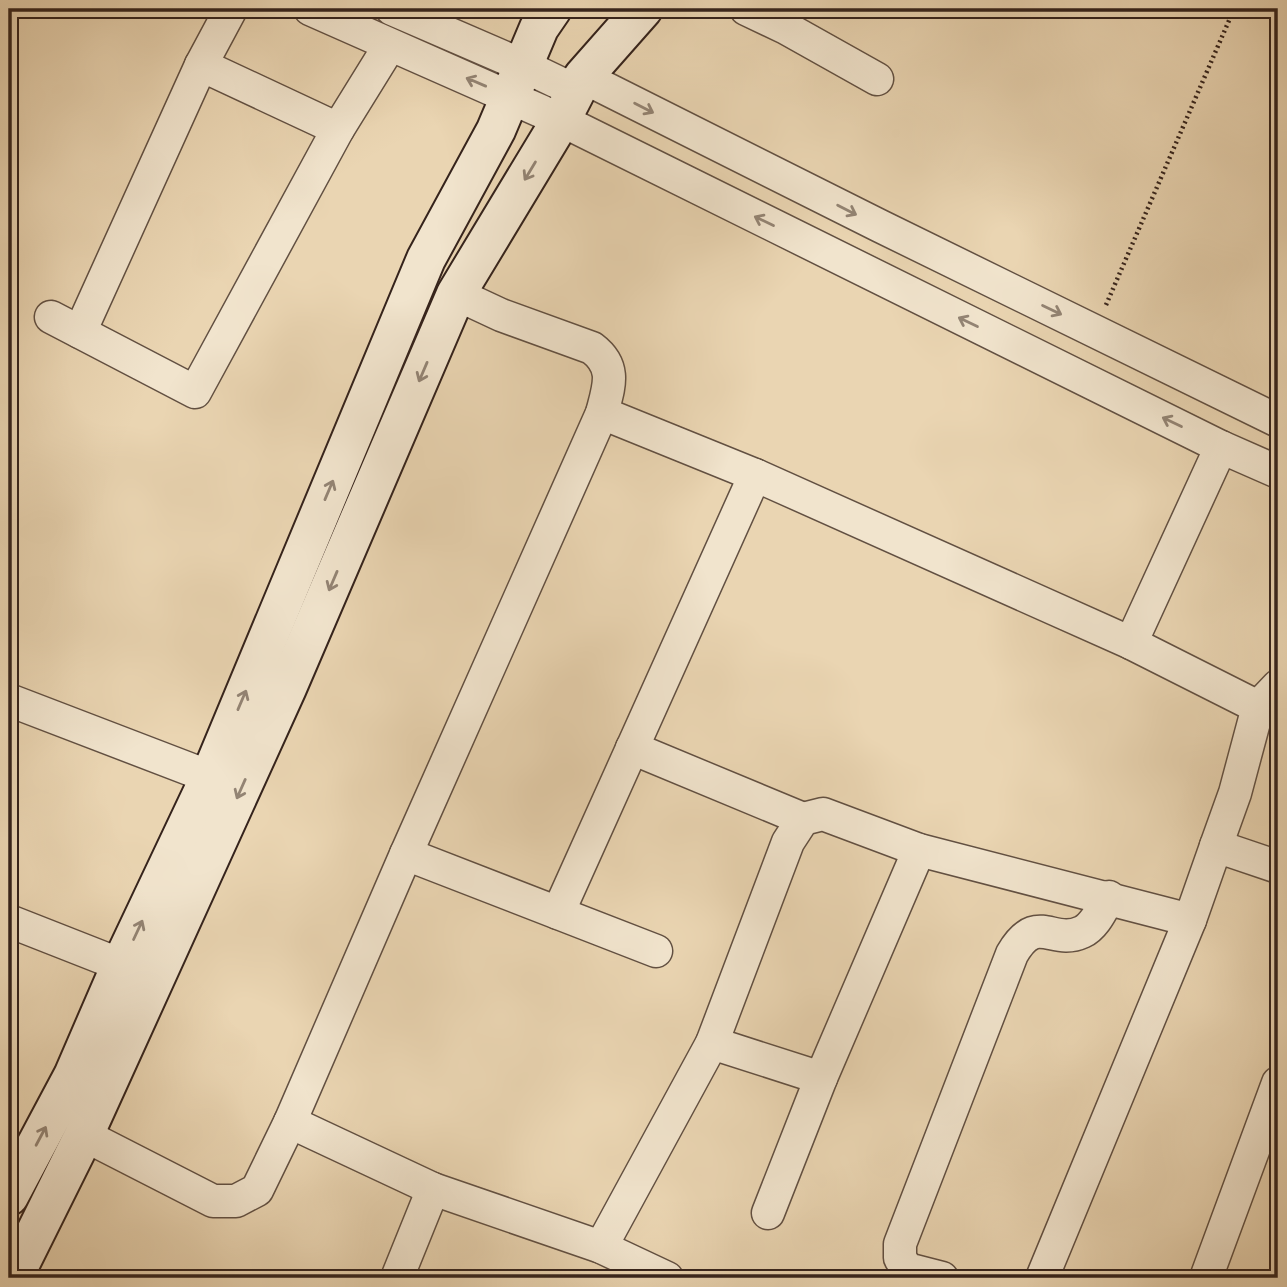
<svg xmlns="http://www.w3.org/2000/svg" width="1287" height="1287" viewBox="0 0 1287 1287" font-family="Cardo,serif">
  <style>
    .lines { fill: none; stroke-linecap: round; stroke-linejoin: round }
    .street-casing { stroke: #625042; stroke-width: 35 }
    .secondary-casing { stroke: #35231c; stroke-width: 42 }
    .path { stroke: #35231c; stroke-width: 4.5; stroke-dasharray: 2 3.5; stroke-linecap: butt }
    .street { stroke: #f1e4cd; stroke-width: 32 }
    .secondary { stroke: #f1e4cd; stroke-width: 38 }
    .oneway { stroke: #938474 }
  </style>
  <rect width="100%" height="100%" fill="#ead5b2"/>
  <filter id="stains"><feTurbulence type="fractalNoise" baseFrequency=".00286" numOctaves="4"/><feColorMatrix values="0 0 0 0 .2 0 0 0 0 .09 0 0 0 0 .02 0 0 0 .5 -.17"/></filter>
  <radialGradient id="worn" r=".72"><stop offset=".6" stop-color="#630" stop-opacity="0"/><stop offset="1" stop-color="#630" stop-opacity=".3"/></radialGradient>
  <g class="lines">
    <defs>
      <g id="street">
        <polyline points="310,9 561,120 1221,447 1278,472"/>
        <polyline points="392,9 524,66 576,91"/>
        <polyline points="746,9 786,28 877,79"/>
        <polyline points="201,65 338,129"/>
        <polyline points="583,77 880,226 1278,421"/>
        <polyline points="51,317 195,392 338,129 390,45"/>
        <polyline points="80,332 201,65 231,9"/>
        <polyline points="602,413 755,475 1131,643 1258,707 1278,715"/>
        <polyline points="1131,643 1221,447"/>
        <polyline points="9,700 210,777"/>
        <polyline points="632,748 803,819"/>
        <polyline points="1216,846 1235,793 1258,707 1278,686"/>
        <polyline points="406,854 656,951"/>
        <polyline points="558,913 755,475"/>
        <polyline points="9,921 121,965"/>
        <polyline points="712,1043 821,1078"/>
        <polyline points="290,1122 433,1189 601,1247 667,1278"/>
        <path d="M 84,1135 L 213,1201 L 236,1201 L 257,1190 L 290,1122 L 406,854 L 602,413 C 609,386 617,367 592,348 L 501,315 L 456,294"/>
        <polyline points="768,1213 821,1078 919,850"/>
        <polyline points="601,1247 712,1043 788,842 803,819 823,814 919,850 1190,920 1216,846 1278,867"/>
        <polyline points="397,1278 433,1189"/>
        <path d="M 942,1278 L 907,1269 L 900,1258 L 900,1244 L 1012,954 C 1037,911 1052,946 1082,932 C 1095,926 1102,909 1109,897"/>
        <polyline points="1042,1278 1190,920"/>
        <polyline points="1206,1278 1278,1083"/>
      </g>
      <g id="secondary">
        <polyline points="9,1196 73,1076 121,965 210,777 426,259 496,130 539,28 552,9"/>
        <polyline points="13,1278 84,1135 287,688 456,294 561,120 583,77 643,9"/>
      </g>
    </defs>
    <!-- street casing -->
    <use href="#street" class="street-casing"/>
    <!-- secondary casing -->
    <use href="#secondary" class="secondary-casing"/>
    <!-- path -->
    <polyline class="path" points="1106,305 1234,9"/>
    <!-- street -->
    <use href="#street" class="street"/>
    <!-- secondary -->
    <use href="#secondary" class="secondary"/>
  </g>
  <!-- one-way arrows -->
  <defs><path id="oneway-shaft" d="M-6 0H5M1.5-3L5.5 0L1.5 3" fill="none" stroke-width="1.6" stroke-linecap="round" stroke-linejoin="round" transform="scale(1.75)"/></defs>
  <g class="oneway">
    <use href="#oneway-shaft" transform="translate(476 82) rotate(-157)"/>
    <use href="#oneway-shaft" transform="translate(644 108) rotate(27)"/>
    <use href="#oneway-shaft" transform="translate(530 171) rotate(121)"/>
    <use href="#oneway-shaft" transform="translate(847 210) rotate(27)"/>
    <use href="#oneway-shaft" transform="translate(764 221) rotate(-154)"/>
    <use href="#oneway-shaft" transform="translate(1052 310) rotate(26)"/>
    <use href="#oneway-shaft" transform="translate(968 322) rotate(-154)"/>
    <use href="#oneway-shaft" transform="translate(423 372) rotate(113)"/>
    <use href="#oneway-shaft" transform="translate(1172 422) rotate(-154)"/>
    <use href="#oneway-shaft" transform="translate(329 490) rotate(-67)"/>
    <use href="#oneway-shaft" transform="translate(333 581) rotate(113)"/>
    <use href="#oneway-shaft" transform="translate(242 700) rotate(-67)"/>
    <use href="#oneway-shaft" transform="translate(241 789) rotate(114)"/>
    <use href="#oneway-shaft" transform="translate(138 930) rotate(-65)"/>
    <use href="#oneway-shaft" transform="translate(41 1136) rotate(-62)"/>
  </g>
  <!-- margin -->
  <rect width="1287" height="1287" fill="none" stroke="#ead5b2" stroke-width="35"/>
  <rect x="10" y="10" width="1266" height="1266" fill="none" stroke="#35231c" stroke-width="3.5"/>
  <rect x="18" y="18" width="1252" height="1252" fill="none" stroke="#35231c" stroke-width="2"/>
  <rect width="100%" height="100%" filter="url(#stains)"/>
  <rect width="100%" height="100%" fill="url(#worn)"/>
</svg>
